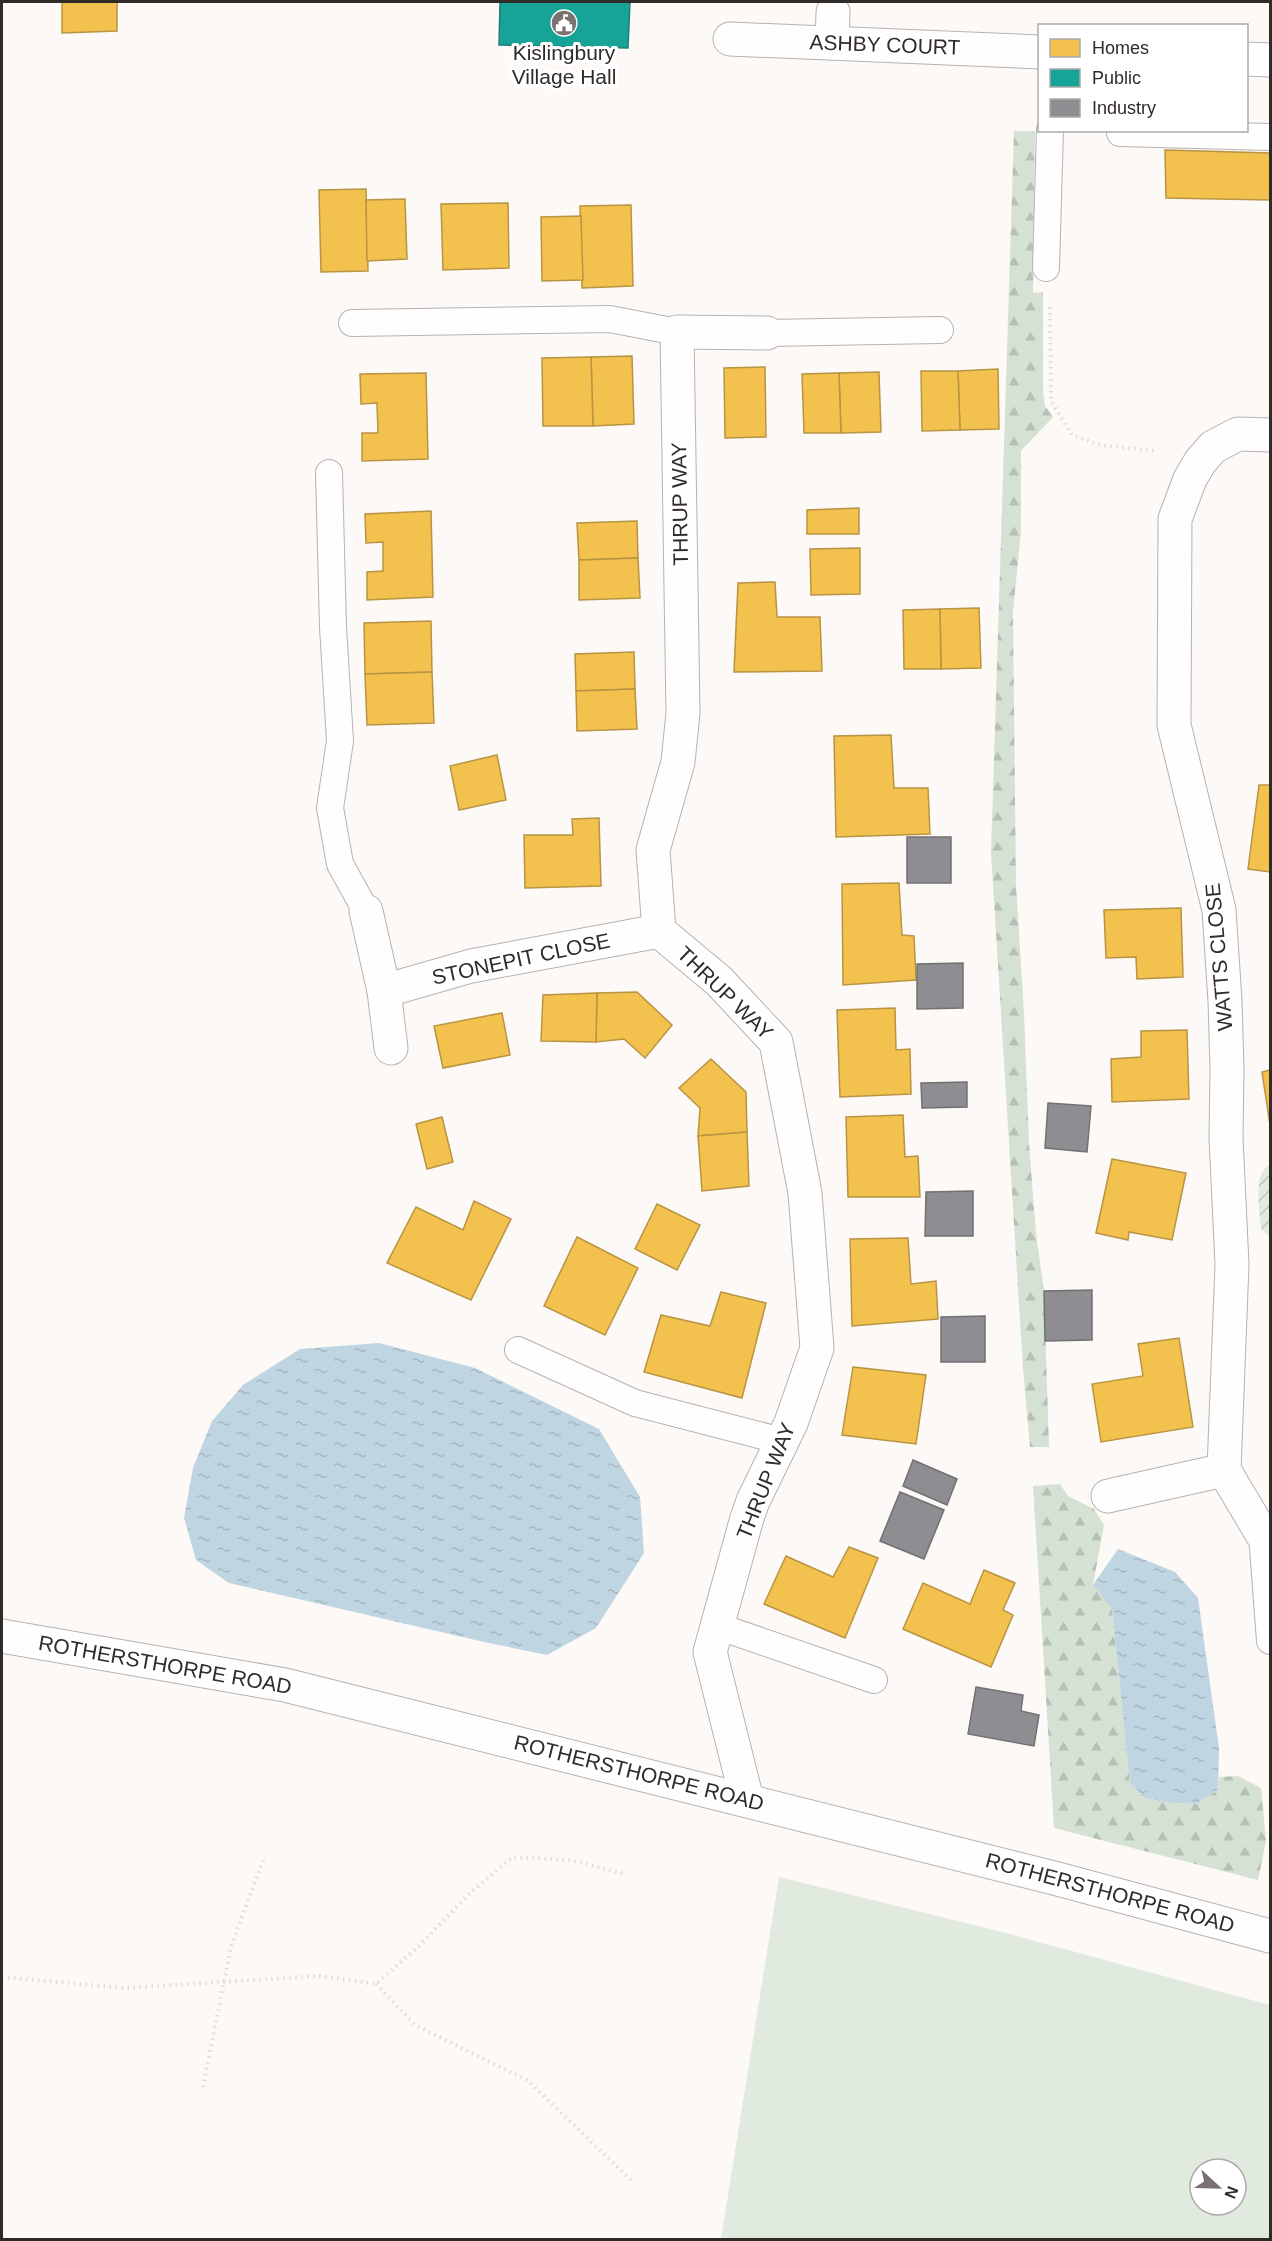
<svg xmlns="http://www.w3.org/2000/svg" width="1272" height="2241" viewBox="0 0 1272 2241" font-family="Arial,sans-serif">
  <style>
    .grass { fill: #e0eadf; fill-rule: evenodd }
    .forest { fill: url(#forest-firs) }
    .garden { fill: url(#garden-furrows) }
    .water { fill: url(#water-ripples) }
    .homes { fill: #f2c14e; stroke: #b89443; stroke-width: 1.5 }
    .public { fill: #17a398; stroke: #1f7f76; stroke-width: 1.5 }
    .industry { fill: #8d8d92; stroke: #717072; stroke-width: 1.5 }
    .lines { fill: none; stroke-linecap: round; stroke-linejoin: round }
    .lane-casing { stroke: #b6b2b0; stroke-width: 28 }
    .street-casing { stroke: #b6b2b0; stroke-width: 35 }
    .secondary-casing { stroke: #b6b2b0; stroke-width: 35 }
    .path { stroke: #dddbdb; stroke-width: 4; stroke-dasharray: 1.5 4.5; stroke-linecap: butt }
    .lane { stroke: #fffefe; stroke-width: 26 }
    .street { stroke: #fffefe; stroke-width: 33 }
    .secondary { stroke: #fffefe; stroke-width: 33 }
    .labels { text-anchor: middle; stroke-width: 6; stroke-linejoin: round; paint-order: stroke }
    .street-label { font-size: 21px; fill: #312b28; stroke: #fff }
    .poi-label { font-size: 21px; fill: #312b28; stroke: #fff }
  </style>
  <defs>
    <pattern id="forest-firs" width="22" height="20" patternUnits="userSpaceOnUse" patternTransform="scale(1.5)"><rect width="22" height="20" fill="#d4e1d3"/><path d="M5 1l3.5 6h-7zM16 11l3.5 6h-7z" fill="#b6c1b5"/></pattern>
    <pattern id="garden-furrows" width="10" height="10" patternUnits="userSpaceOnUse" patternTransform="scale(1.5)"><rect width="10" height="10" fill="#e0eadf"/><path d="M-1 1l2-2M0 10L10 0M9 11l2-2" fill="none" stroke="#c1c9bf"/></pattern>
    <pattern id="water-ripples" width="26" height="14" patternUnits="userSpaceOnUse" patternTransform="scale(1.5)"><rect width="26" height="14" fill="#bfd5e1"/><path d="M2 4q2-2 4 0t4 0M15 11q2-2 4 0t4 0" fill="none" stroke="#a5b7c1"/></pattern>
  </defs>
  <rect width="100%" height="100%" fill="#fdf9f7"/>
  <!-- grass -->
  <path class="grass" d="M 779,1877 L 1002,1932 L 1270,2005 L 1270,2239 L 721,2239 ZM 1200,2169 L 1236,2169 L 1236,2205 L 1200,2205 Z"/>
  <!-- forest -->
  <g class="forest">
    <polygon points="1014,131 1035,131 1033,293 1043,292 1043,392 1045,406 1053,417 1021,451 1021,530 1013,612 1016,885 1024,1014 1029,1144 1036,1234 1044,1291 1049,1447 1030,1447 1023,1369 991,852"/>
    <polygon points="1060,1484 1068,1496 1094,1509 1104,1525 1093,1585 1112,1608 1130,1783 1174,1803 1196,1804 1218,1790 1219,1777 1238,1776 1261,1788 1266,1841 1258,1880 1054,1828 1033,1486"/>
  </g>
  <!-- garden -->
  <path class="garden" d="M 1270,1165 L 1270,1237 L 1261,1229 C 1260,1211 1252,1172 1270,1165 Z"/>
  <!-- water -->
  <g class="water">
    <polygon points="379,1343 475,1368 599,1429 640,1497 644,1553 596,1628 547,1655 484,1642 229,1583 196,1560 184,1518 193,1468 212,1421 243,1385 300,1349"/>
    <polygon points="1118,1549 1175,1572 1198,1598 1219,1748 1218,1790 1196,1804 1174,1803 1146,1798 1130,1783 1112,1609 1093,1585"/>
  </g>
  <!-- homes -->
  <g class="homes">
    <polygon points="62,2 117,2 117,31 62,33"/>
    <polygon points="1165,150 1270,153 1270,200 1166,198"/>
    <polygon points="366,189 368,271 321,272 319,190"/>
    <polygon points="405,199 407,259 367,261 366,200"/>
    <polygon points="508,203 509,268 443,270 441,204"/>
    <polygon points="631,205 633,286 582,288 580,206"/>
    <polygon points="581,216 583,280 542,281 541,217"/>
    <polygon points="632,356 634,424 593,426 591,357"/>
    <polygon points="591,357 593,426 543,426 542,358"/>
    <polygon points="765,367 766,437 725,438 724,368"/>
    <polygon points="998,369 999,429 960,430 958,371"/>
    <polygon points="921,371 958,371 960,430 922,431"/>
    <polygon points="879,372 881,432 841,433 839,373"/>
    <polygon points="426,373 428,459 362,461 362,433 378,433 377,403 361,404 360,374"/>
    <polygon points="839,373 841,433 804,433 802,374"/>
    <polygon points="859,508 859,534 807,534 807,510"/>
    <polygon points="431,511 433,597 367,600 367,572 383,571 383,542 366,543 365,514"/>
    <polygon points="637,521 638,558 579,560 577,523"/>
    <polygon points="860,548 860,594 811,595 810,549"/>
    <polygon points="638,558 640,598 579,600 579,560"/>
    <polygon points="775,582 777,617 820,617 822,671 734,672 738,583"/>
    <polygon points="979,608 981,668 941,669 940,609"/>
    <polygon points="940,609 941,669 904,669 903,610"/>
    <polygon points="431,621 432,672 365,674 364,623"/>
    <polygon points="634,652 635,689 576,691 575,654"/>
    <polygon points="432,672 434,723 367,725 365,674"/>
    <polygon points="635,689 637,729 577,731 576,691"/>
    <polygon points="891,735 894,788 928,788 930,834 836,837 834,736"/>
    <polygon points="497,755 506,800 459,810 450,766"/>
    <polygon points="1259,785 1270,785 1270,872 1248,869"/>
    <polygon points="599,818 601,886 525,888 524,835 573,835 572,819"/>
    <polygon points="899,883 902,935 914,936 916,980 843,985 842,884"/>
    <polygon points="1181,908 1183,977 1137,979 1136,957 1106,958 1104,910"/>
    <polygon points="637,992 672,1025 645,1058 624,1039 596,1042 597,993"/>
    <polygon points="597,993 596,1042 541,1041 543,995"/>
    <polygon points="895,1008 896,1050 910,1049 911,1094 840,1097 837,1010"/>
    <polygon points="502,1013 510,1055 443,1068 434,1026"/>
    <polygon points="1187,1030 1189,1099 1112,1102 1111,1059 1141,1057 1141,1031"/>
    <polygon points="711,1059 746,1092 747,1132 698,1136 700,1108 679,1088"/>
    <polygon points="1270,1070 1270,1125 1262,1072"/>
    <polygon points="903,1115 905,1157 918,1156 920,1197 848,1197 846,1117"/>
    <polygon points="442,1117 453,1162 427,1169 416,1124"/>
    <polygon points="747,1132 749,1186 702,1191 698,1136"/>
    <polygon points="1112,1159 1186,1173 1172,1240 1129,1232 1128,1240 1096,1233"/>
    <polygon points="474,1201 511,1219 471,1300 387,1263 416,1207 463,1230"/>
    <polygon points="657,1204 700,1225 677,1270 635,1249"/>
    <polygon points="577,1237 638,1268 605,1335 544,1306"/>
    <polygon points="908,1238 911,1284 936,1281 938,1319 852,1326 850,1239"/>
    <polygon points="721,1292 766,1303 742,1398 644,1372 661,1315 710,1326"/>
    <polygon points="1179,1338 1193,1427 1101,1442 1092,1384 1143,1376 1138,1344"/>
    <polygon points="853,1367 926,1375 916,1444 842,1435"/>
    <polygon points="849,1547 878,1558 845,1638 764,1604 786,1556 833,1577"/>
    <polygon points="984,1570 1015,1583 1003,1610 1013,1615 991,1667 903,1629 923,1583 970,1604"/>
  </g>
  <!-- public -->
  <polygon class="public" points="500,2 630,2 628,48 499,45"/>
  <!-- industry -->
  <g class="industry">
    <rect x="907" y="837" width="44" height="46"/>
    <polygon points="963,963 963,1008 917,1009 917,964"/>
    <polygon points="967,1082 967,1107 922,1108 921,1083"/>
    <polygon points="1048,1103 1091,1106 1087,1152 1045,1148"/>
    <polygon points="973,1191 973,1236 925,1236 926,1192"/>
    <polygon points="1092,1290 1092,1340 1045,1341 1044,1291"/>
    <polygon points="985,1316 985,1362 941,1362 941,1317"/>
    <polygon points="913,1460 957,1479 947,1505 903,1486"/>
    <polygon points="900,1492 944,1510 924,1559 880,1541"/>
    <polygon points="976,1687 1023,1695 1021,1711 1039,1715 1034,1746 968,1734"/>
  </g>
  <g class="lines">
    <defs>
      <g id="lane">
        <polyline points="1120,133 1270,137"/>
        <polyline points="1046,268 1050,130"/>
        <polyline points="352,323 610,319 677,332"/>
        <polyline points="767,333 940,330"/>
        <polyline points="329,473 333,627 340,741 330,808 340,864 366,911"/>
        <polyline points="518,1350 635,1403 782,1441"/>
        <polyline points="1262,1534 1270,1641"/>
        <polyline points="717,1626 874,1680"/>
      </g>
      <g id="street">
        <polyline points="730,39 1040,52"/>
        <polyline points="832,43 833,12"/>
        <polyline points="1246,59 1270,60"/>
        <polyline points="366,911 384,991 391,1048"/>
        <polyline points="384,991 471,966 659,931"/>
        <polyline points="1108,1496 1224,1470"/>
        <polyline points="1262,1534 1224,1470 1232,1264 1226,1138 1227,1069 1225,1001 1219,910 1174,725 1175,519 1190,479 1200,462 1213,447 1238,434 1270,435"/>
        <polyline points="747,1800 710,1652 747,1518 753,1501 791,1423 817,1348 805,1193 776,1042 719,981 659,931 653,850 678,762 683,713 677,332 767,333"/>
      </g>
      <polyline id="secondary" points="2,1636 285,1685 1054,1878 1270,1936"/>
    </defs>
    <!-- lane casing -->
    <use href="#lane" class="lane-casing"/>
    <!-- street casing -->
    <use href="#street" class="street-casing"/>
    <!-- secondary casing -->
    <use href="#secondary" class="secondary-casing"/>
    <!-- path -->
    <g class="path">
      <polyline points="1050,307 1051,401 1072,435 1100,445 1157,451"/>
      <polyline points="2,1977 125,1988 320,1976 376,1984 418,1947 471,1892 513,1857 570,1860 625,1874"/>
      <polyline points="376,1984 415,2025 527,2080 631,2180"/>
      <polyline points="203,2087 231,1946 264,1858"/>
    </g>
    <!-- lane -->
    <use href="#lane" class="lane"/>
    <!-- street -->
    <use href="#street" class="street"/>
    <!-- secondary -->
    <use href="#secondary" class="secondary"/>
  </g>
  <!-- icons -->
  <defs>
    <symbol id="civic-disc" viewBox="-11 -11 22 22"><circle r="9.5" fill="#787370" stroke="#fff"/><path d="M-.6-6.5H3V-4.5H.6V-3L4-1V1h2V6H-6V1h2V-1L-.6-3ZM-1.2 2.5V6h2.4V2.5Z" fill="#fff"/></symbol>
  </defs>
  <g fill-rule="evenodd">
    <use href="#civic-disc" x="549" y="8" width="30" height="30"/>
  </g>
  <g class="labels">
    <!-- street labels -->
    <g class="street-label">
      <text transform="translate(885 45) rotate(2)" y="7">ASHBY COURT</text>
      <text transform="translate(680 504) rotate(-91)" y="7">THRUP WAY</text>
      <text transform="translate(1219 957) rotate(-95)" y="7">WATTS CLOSE</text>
      <text transform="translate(521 959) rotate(-12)" y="7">STONEPIT CLOSE</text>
      <text transform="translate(725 993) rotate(44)" y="7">THRUP WAY</text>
      <text transform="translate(766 1481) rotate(-68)" y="7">THRUP WAY</text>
      <text transform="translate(165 1665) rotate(10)" y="7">ROTHERSTHORPE ROAD</text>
      <text transform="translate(639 1773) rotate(14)" y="7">ROTHERSTHORPE ROAD</text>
      <text transform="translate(1110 1893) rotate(15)" y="7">ROTHERSTHORPE ROAD</text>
    </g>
    <!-- poi labels -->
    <g class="poi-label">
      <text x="564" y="60">Kislingbury<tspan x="564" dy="24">Village Hall</tspan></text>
    </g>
  </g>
  <!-- border -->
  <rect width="1272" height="2241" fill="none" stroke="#312b28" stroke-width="6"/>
  <!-- legend -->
  <rect x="1038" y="24" width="210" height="108" fill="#ffffff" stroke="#adaaa9" stroke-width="1.5"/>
  <rect x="1050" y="39" width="30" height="18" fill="#f2c14e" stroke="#adaaa9" stroke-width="1.5"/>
  <text x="1092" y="54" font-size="18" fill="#312b28">Homes</text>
  <rect x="1050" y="69" width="30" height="18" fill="#17a398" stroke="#adaaa9" stroke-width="1.5"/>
  <text x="1092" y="84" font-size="18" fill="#312b28">Public</text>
  <rect x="1050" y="99" width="30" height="18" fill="#8d8d92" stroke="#adaaa9" stroke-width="1.5"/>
  <text x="1092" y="114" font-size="18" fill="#312b28">Industry</text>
  <!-- north arrow -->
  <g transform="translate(1218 2187) rotate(112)"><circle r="28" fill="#ffffff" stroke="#adaaa9" stroke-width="1.5"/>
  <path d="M0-4.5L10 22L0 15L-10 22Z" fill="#787370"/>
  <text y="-9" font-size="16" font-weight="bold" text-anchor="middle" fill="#312b28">N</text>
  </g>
</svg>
